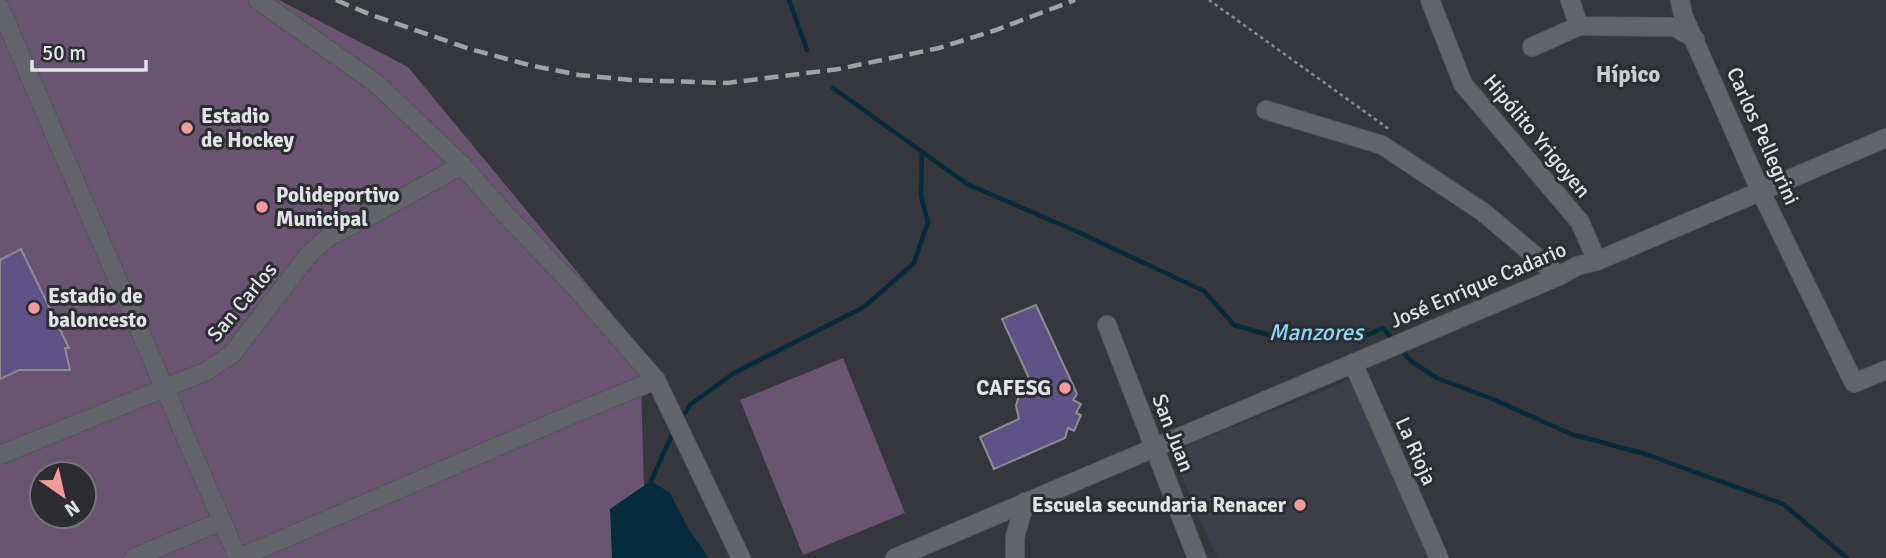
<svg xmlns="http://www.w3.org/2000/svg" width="1886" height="558" viewBox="0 0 1886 558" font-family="Signika,sans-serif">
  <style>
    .built { fill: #3d404b }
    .green { fill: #695472; fill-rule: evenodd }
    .water { fill: #042c3c }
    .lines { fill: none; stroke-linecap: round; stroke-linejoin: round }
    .stream { stroke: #042c3c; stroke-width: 4.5 }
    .building { fill: #5f5287; stroke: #8d8c91; stroke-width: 2 }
    .minor-casing { stroke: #54555a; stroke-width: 20 }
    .path { stroke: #8c8e92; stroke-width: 2.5; stroke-dasharray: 3.5 3.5; stroke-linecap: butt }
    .minor { stroke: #64656a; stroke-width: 18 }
    .rail { stroke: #a1a2a6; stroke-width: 4.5; stroke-dasharray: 14 7; stroke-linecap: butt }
    .poi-dot { fill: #f59b9a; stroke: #2b2d31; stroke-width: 2.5 }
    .labels { text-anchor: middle; stroke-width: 6; stroke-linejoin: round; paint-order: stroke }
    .poi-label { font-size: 21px; font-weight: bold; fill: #e2e3e6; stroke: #2b2d31; text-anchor: start }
    .street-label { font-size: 21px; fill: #e2e3e6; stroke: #2b2d31 }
    .neighbourhood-label { font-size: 23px; font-weight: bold; fill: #cbcdd3; stroke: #2b2d31 }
    .water-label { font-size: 23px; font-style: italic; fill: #8bd9fd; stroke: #2b2d31 }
  </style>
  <rect width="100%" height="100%" fill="#35373c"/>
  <!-- built -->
  <polygon class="built" points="1352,379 1428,558 1217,558 1171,452"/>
  <!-- green -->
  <g class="green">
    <path d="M 0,0 L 279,0 L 408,67 L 640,348 L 646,558 L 0,558 ZM 42,474 L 84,474 L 84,516 L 42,516 Z"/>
    <polygon points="843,358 905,513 803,555 740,400"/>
  </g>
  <!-- water -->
  <polygon class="water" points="651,481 670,493 688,528 709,558 612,558 610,509"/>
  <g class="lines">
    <!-- stream -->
    <g class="stream">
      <polyline points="789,0 807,50"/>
      <polyline points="833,88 967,184 1078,232 1204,291 1234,325 1269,335 1315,328 1365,336 1383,328 1395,342"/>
      <polyline points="1400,349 1412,362 1437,378 1495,400 1571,434 1645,454 1783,504 1847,558"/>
      <polyline points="685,413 691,404 734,373 864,307 914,263 928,222 921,196 922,152"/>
      <polyline points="651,481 671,437"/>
    </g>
  </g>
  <!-- building -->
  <g class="building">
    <polygon points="21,249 69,348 65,348 70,370 19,370 0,379 0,260"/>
    <polygon points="1036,305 1077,394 1073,400 1081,404 1076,413 1081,415 1074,431 1068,428 1065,438 994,469 980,437 1019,419 1016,406 1018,398 1033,387 1002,319"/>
  </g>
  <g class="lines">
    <defs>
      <g id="minor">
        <polyline points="258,0 377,84 462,165 507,216 577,289 656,380 741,558"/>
        <polyline points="1430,0 1463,84 1580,222 1597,261"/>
        <polyline points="1570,0 1579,26 1675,27 1695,39"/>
        <polyline points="1680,0 1683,15 1761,192 1854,383 1886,370"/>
        <polyline points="0,8 238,558"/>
        <polyline points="1532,47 1579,26"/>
        <polyline points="1266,110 1382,145 1483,212 1559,276"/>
        <polyline points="1107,325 1197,558"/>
        <polyline points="1353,363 1439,558"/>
        <polyline points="0,455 207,371 232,354 310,253 330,236 372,215 462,165"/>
        <polyline points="133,558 222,521"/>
        <polyline points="239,558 580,411 656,380"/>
        <polyline points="895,558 1559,276 1577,266 1597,261 1886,138"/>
        <polyline points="1015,558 1015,537 1025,502"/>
      </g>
    </defs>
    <!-- minor casing -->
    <use href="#minor" class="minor-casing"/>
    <!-- path -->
    <polyline class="path" points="1209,0 1389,129"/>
    <!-- minor -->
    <use href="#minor" class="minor"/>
    <!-- rail -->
    <polyline class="rail" points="336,0 369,14 470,49 529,65 579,75 631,80 727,83 839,69 939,48 996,30 1075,0"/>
  </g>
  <!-- markers -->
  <g class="poi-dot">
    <circle cx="187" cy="128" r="7"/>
    <circle cx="262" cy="207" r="7"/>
    <circle cx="34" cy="308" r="7"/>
    <circle cx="1065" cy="388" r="7"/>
    <circle cx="1300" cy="505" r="7"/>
  </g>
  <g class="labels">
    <!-- poi labels -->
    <g class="poi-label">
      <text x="201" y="123">Estadio<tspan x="201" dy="24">de Hockey</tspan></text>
      <text x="276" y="202">Polideportivo<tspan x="276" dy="24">Municipal</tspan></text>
      <text x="48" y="303">Estadio de<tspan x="48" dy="24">baloncesto</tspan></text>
      <text x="1051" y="395" text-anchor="end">CAFESG</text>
      <text x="1286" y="512" text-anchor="end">Escuela secundaria Renacer</text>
    </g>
    <!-- street labels -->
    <g class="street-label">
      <text transform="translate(1537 136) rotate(50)" y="7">Hipólito Yrigoyen</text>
      <text transform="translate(1763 136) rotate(66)" y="7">Carlos Pellegrini</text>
      <text transform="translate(1478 285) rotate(-23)" y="7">José Enrique Cadario</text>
      <text transform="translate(242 302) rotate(-50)" y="7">San Carlos</text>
      <text transform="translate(1173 433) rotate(69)" y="7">San Juan</text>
      <text transform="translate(1416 451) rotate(66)" y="7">La Rioja</text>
    </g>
    <!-- neighbourhood labels -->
    <g class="neighbourhood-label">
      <text x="1628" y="82">Hípico</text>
    </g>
    <!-- water labels -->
    <g class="water-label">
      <text x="1316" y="340">Manzores</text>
    </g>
  </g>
  <!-- north arrow -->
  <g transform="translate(63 495) rotate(146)"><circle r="33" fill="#2b2d31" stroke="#747679" stroke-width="2"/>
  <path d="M0-5L12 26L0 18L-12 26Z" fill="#f59b9a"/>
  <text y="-10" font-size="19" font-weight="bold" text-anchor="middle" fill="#e2e3e6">N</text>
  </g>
  <!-- scale -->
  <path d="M32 60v10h114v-10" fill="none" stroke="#e2e3e6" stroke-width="3.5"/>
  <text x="42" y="60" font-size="21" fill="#e2e3e6" stroke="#2b2d31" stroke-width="5" paint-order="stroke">50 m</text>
</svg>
